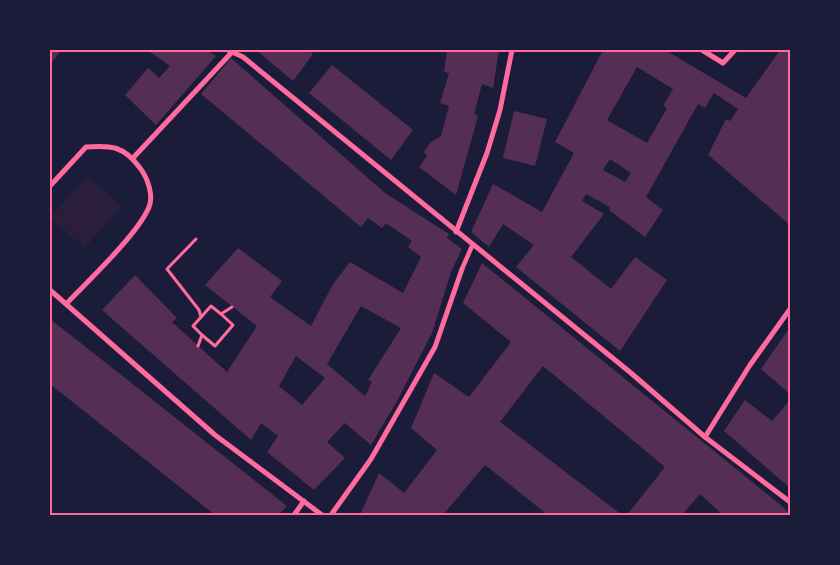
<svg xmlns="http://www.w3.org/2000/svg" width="840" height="565" viewBox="0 0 840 565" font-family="Karla,sans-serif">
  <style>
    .green { fill: #2a1e3b }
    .building { fill: #542f53; fill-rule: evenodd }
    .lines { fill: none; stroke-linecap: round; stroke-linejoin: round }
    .path { stroke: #ff6b9d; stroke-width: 3 }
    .pedestrian { stroke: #ff6b9d; stroke-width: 4.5 }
    .minor { stroke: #ff6b9d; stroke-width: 5 }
    .neatline { fill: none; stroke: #ff6b9d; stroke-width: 2 }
  </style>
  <rect width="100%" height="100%" fill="#1b1b3a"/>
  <!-- green -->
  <polygon class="green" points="87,176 122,206 85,248 50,218"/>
  <!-- building -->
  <g class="building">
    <polygon points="50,50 62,50 50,64"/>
    <polygon points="147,50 207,50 216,56 156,125 125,95 148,68 159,78 170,66"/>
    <polygon points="256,50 308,50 313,54 293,81"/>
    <polygon points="447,50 499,50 493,88 482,84 474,114 478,116 456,195 419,167 427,156 424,152 431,142 441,136 449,106 440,103 449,73 444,72"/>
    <path d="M 603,50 L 665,50 L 746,98 L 780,50 L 790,50 L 790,161 L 787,165 L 790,167 L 790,225 L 708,155 L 726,119 L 730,121 L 738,109 L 714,93 L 705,108 L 698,104 L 646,197 L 663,210 L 645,237 L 609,210 L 610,207 L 586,194 L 582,201 L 604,214 L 571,257 L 611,289 L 635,257 L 667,280 L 620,351 L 516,267 L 534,245 L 503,224 L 489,247 L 471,232 L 493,184 L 542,212 L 574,153 L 555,142 ZM 637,67 L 673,89 L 663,106 L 667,108 L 647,143 L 607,120 ZM 610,159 L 631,173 L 625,182 L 603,170 Z"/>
    <path d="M 231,58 L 385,193 L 449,234 L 447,238 L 462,249 L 451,272 L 432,333 L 396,403 L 371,445 L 345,423 L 327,442 L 345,458 L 314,490 L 267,452 L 278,436 L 261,423 L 251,440 L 102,310 L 135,275 L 177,318 L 172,322 L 227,372 L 257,326 L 205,285 L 238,248 L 282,281 L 270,297 L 311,326 L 333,284 L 350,262 L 403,293 L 421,257 L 408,247 L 412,241 L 386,223 L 382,228 L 368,218 L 361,227 L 201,94 ZM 361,306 L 401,328 L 368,380 L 372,382 L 365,396 L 327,364 ZM 296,356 L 325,378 L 302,405 L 279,386 Z"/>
    <polygon points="332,65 413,130 391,160 309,93"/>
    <polygon points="514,111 547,119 535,166 503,158"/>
    <polygon points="482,263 783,507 790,515 723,515 700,494 682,515 627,515 665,467 543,366 500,422 622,515 548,515 485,465 443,515 360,515 379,473 404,493 437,450 411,428 434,373 469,397 511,342 463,303"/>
    <polygon points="50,319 82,344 287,506 278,515 215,515 50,384"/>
    <polygon points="790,327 790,394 761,369"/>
    <polygon points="745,400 772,421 790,400 790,435 788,438 790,439 790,488 724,431"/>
  </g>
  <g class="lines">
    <!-- path -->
    <g class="path">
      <polyline points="196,239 167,269 199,310 201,317"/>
      <polyline points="202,335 215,346 233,325 221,314"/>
      <polyline points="198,346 202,335 193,326 211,306 221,314 232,307"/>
    </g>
    <!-- pedestrian -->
    <polyline class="pedestrian" points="462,269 472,246"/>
    <!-- minor -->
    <g class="minor">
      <polyline points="228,50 243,57 631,373 705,437 790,502"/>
      <polyline points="702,50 723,63 735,50"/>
      <polyline points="133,158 234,50"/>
      <path d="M 50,186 L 86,147 C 111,145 124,146 140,168 C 147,177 154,195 149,207 C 138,234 88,281 66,304"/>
      <polyline points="456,232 487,153 500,110 512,50"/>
      <polyline points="50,290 215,435 322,515"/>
      <polyline points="705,437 750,365 790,309"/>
      <polyline points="294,515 304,501"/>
      <polyline points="331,515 371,459 435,347 462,269"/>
    </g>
  </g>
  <!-- border -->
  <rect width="840" height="565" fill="none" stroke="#1b1b3a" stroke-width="102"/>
  <rect x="51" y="51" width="738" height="463" class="neatline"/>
</svg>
